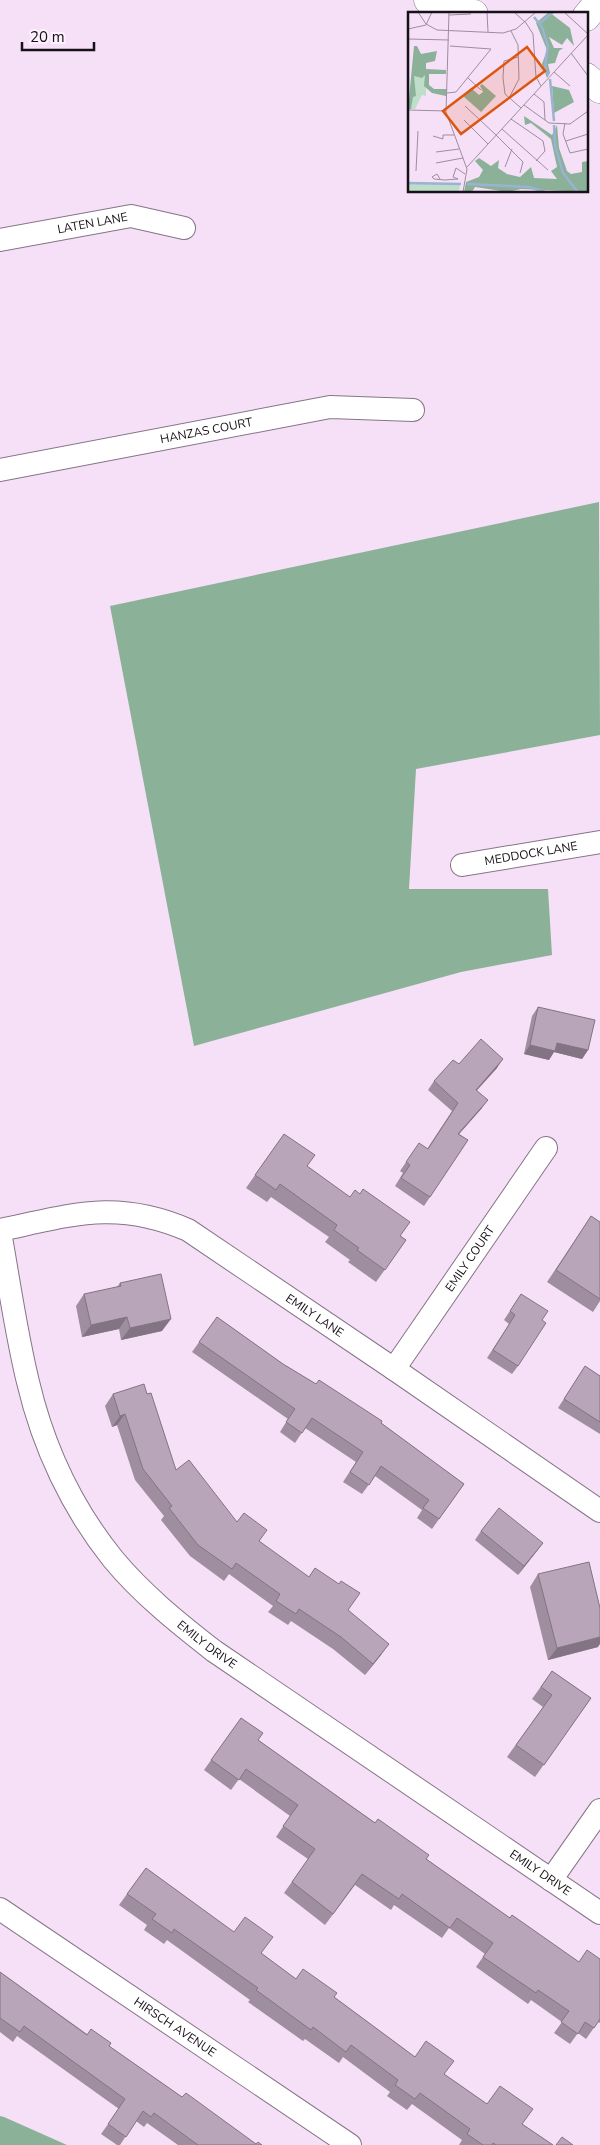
<svg xmlns="http://www.w3.org/2000/svg" width="600" height="2145" viewBox="0 0 600 2145" font-family="'Nunito Sans',sans-serif">
  <style>
    .forest { fill: #8bb199 }
    .lines { fill: none; stroke-linecap: round; stroke-linejoin: round }
    .street-casing { stroke: #867487; stroke-width: 24 }
    .secondary-casing { stroke: #867487; stroke-width: 29 }
    .street { stroke: #fff; stroke-width: 22 }
    .secondary { stroke: #fff; stroke-width: 28 }
    .wall { fill: #9f8ea0 }
    .shaded-wall { fill: #827482 }
    .building { fill: #b9a5ba; stroke: #827482 }
    .labels { text-anchor: middle; stroke-width: 4.5; stroke-linejoin: round; paint-order: stroke }
    .street-label { font-size: 12px; fill: #171018; stroke: #fef1fe }
    .inset-river { fill: none; stroke: #9ab3d2; stroke-width: 2.5 }
    .inset-road { fill: none; stroke: #9d8d9e; stroke-width: 1 }
    .view { fill: #de550d; fill-opacity: 0.15; stroke: #de550d; stroke-width: 2.5 }
    .inset-edge { fill: none; stroke: #171018; stroke-width: 2.5 }
  </style>
  <rect width="100%" height="100%" fill="#f6e0f7"/>
  <!-- forest -->
  <g class="forest">
    <polygon points="599,502 600,735 416,769 409,889 548,889 552,955 461,972 194,1046 110,606"/>
    <polygon points="0,2116 4,2117 67,2145 0,2145"/>
  </g>
  <g class="lines">
    <defs>
      <g id="street">
        <path id="s1" d="M 0,240 L 131,216 L 184,228"/>
        <path id="s2" d="M 0,470 L 330,407 L 413,410"/>
        <path id="s3" d="M 462,865 L 600,842"/>
        <path id="s4" d="M 0,1230 C 72,1215 116,1199 188,1230 L 394,1369 L 600,1511"/>
        <path id="s5" d="M 0,1232 C 9,1282 16,1333 28,1382 C 43,1446 72,1508 113,1559 C 142,1594 178,1623 214,1651 L 600,1913"/>
        <path id="s6" d="M 394,1369 L 546,1148"/>
        <polyline points="551,1880 600,1810"/>
        <path id="s7" d="M 0,1909 L 350,2145"/>
      </g>
      <g id="secondary">
        <polyline points="428,0 474,14"/>
        <polyline points="586,17 600,0"/>
        <polyline points="586,77 600,89"/>
      </g>
    </defs>
    <!-- street casing -->
    <use href="#street" class="street-casing"/>
    <!-- secondary casing -->
    <use href="#secondary" class="secondary-casing"/>
    <!-- street -->
    <use href="#street" class="street"/>
    <!-- secondary -->
    <use href="#secondary" class="secondary"/>
  </g>
  <!-- wall -->
  <g class="wall">
    <polygon points="538,1007 588,1050 582,1059 554,1052 549,1060 524,1054 532,1016"/>
    <polygon points="459,1064 497,1068 477,1090 482,1108 459,1134 468,1140 424,1206 395,1186 403,1173 400,1171 413,1152 427,1149 452,1111 428,1090 434,1081"/>
    <polygon points="284,1134 307,1166 406,1240 376,1282 348,1262 350,1260 325,1242 329,1237 271,1197 267,1202 246,1188"/>
    <polygon points="591,1216 600,1222 600,1301 593,1312 547,1282"/>
    <polygon points="120,1283 162,1331 121,1340 119,1329 82,1337 76,1306 84,1294 117,1287"/>
    <polygon points="521,1294 518,1366 512,1374 487,1358 509,1324 504,1320"/>
    <polygon points="217,1317 283,1364 381,1423 464,1484 432,1529 417,1518 422,1510 375,1476 362,1494 343,1482 356,1462 305,1428 295,1443 280,1432 288,1419 192,1352"/>
    <polygon points="585,1366 600,1376 600,1434 558,1408"/>
    <polygon points="113,1394 176,1470 259,1541 348,1610 381,1655 365,1675 333,1649 291,1621 288,1625 268,1612 273,1606 229,1574 224,1581 190,1556 161,1520 164,1516 135,1480 117,1425 112,1427 105,1406"/>
    <polygon points="481,1531 543,1543 518,1575 475,1540"/>
    <polygon points="538,1574 598,1647 548,1660 530,1587"/>
    <polygon points="552,1671 591,1698 535,1777 507,1757 543,1707 532,1699"/>
    <polygon points="241,1718 258,1740 510,1918 578,1962 600,1959 600,2023 598,2022 586,2039 578,2033 570,2044 554,2033 562,2022 531,2000 528,2004 476,1967 485,1954 449,1928 442,1938 394,1905 391,1910 355,1885 325,1925 284,1893 308,1859 276,1837 290,1816 239,1779 231,1790 204,1770"/>
    <polygon points="146,1868 296,1979 334,1997 415,2057 444,2074 487,2104 522,2124 553,2145 459,2145 462,2140 412,2104 407,2110 387,2096 390,2092 343,2057 339,2063 305,2039 303,2041 248,2002 250,2000 167,1940 164,1944 144,1930 147,1925 119,1905"/>
    <polygon points="0,1972 87,2034 109,2046 182,2097 256,2144 262,2145 178,2145 147,2123 144,2127 136,2121 120,2145 117,2145 101,2134 119,2109 17,2036 13,2042 0,2032"/>
  </g>
  <!-- shaded-wall -->
  <g class="shaded-wall">
    <polygon points="557,1043 588,1050 582,1059 554,1052 549,1060 524,1054 530,1045"/>
    <polygon points="503,1059 497,1068 470,1098 476,1090"/>
    <polygon points="488,1100 482,1108 452,1142 458,1134"/>
    <polygon points="127,1317 119,1329 82,1337 91,1325"/>
    <polygon points="171,1319 162,1331 121,1340 130,1328"/>
    <polygon points="125,1414 117,1425 112,1427 120,1416"/>
    <polygon points="543,1543 537,1551 518,1575 524,1566"/>
    <polygon points="600,1637 600,1644 598,1647 548,1660 557,1648"/>
    <polygon points="389,1644 381,1655 365,1675 373,1664"/>
  </g>
  <!-- building -->
  <g class="building">
    <polygon points="538,1007 595,1020 588,1050 557,1043 555,1051 530,1045"/>
    <polygon points="481,1039 503,1059 476,1090 488,1100 458,1134 468,1140 430,1197 401,1178 410,1165 406,1162 419,1143 428,1149 458,1103 434,1081 453,1060 459,1064"/>
    <polygon points="284,1134 315,1155 307,1166 350,1197 355,1190 360,1194 363,1189 410,1222 400,1236 406,1240 385,1270 357,1250 359,1248 334,1230 337,1225 280,1184 276,1190 255,1175"/>
    <polygon points="591,1216 600,1222 600,1299 556,1270"/>
    <polygon points="161,1274 171,1319 130,1328 127,1317 91,1325 84,1294 121,1286 120,1283"/>
    <polygon points="521,1294 548,1311 542,1320 546,1323 518,1366 493,1350 515,1315 510,1311"/>
    <polygon points="217,1317 283,1364 316,1384 319,1380 382,1421 381,1423 464,1484 439,1519 423,1508 429,1500 381,1466 369,1485 350,1472 363,1452 312,1418 302,1433 286,1422 295,1409 199,1342"/>
    <polygon points="585,1366 600,1376 600,1422 564,1399"/>
    <polygon points="144,1384 147,1394 151,1393 176,1470 189,1460 237,1522 244,1513 267,1530 259,1541 309,1577 315,1568 339,1584 341,1581 360,1593 348,1610 389,1644 373,1664 341,1637 299,1609 296,1614 276,1601 280,1594 236,1563 232,1569 198,1545 169,1508 172,1506 143,1469 125,1414 120,1416 113,1394"/>
    <polygon points="499,1508 543,1543 524,1566 481,1531"/>
    <polygon points="589,1562 600,1608 600,1637 557,1648 538,1574"/>
    <polygon points="552,1671 591,1698 544,1765 516,1745 552,1695 541,1687"/>
    <polygon points="241,1718 263,1733 258,1740 375,1823 378,1819 429,1855 426,1859 510,1918 512,1915 579,1962 587,1950 600,1959 600,2019 594,2028 585,2022 578,2034 561,2022 569,2011 538,1990 536,1993 483,1957 493,1943 457,1918 450,1928 402,1894 399,1899 362,1874 333,1914 292,1882 315,1849 283,1826 298,1805 246,1769 239,1780 211,1760"/>
    <polygon points="146,1868 234,1932 245,1917 273,1937 261,1953 296,1979 303,1969 337,1993 334,1997 415,2057 426,2041 454,2061 444,2074 487,2104 500,2086 533,2109 522,2124 553,2145 496,2145 493,2143 492,2145 483,2145 467,2134 470,2129 420,2093 415,2099 395,2085 398,2080 351,2045 346,2052 313,2027 311,2030 256,1990 258,1988 174,1929 172,1933 152,1919 156,1914 127,1894"/>
    <polygon points="0,1972 87,2035 91,2029 111,2043 109,2046 182,2097 186,2093 256,2144 258,2142 262,2145 198,2145 154,2113 151,2117 143,2111 126,2137 108,2124 125,2099 24,2026 20,2032 0,2018"/>
    <polygon points="562,2137 573,2145 556,2145"/>
  </g>
  <g class="labels">
    <!-- street labels -->
    <g class="street-label">
      <text dy="4" stroke="none"><textPath href="#s1" startOffset="94">LATEN LANE</textPath></text>
      <text dy="4" stroke="none"><textPath href="#s2" startOffset="210">HANZAS COURT</textPath></text>
      <text dy="4" stroke="none"><textPath href="#s3" startOffset="70">MEDDOCK LANE</textPath></text>
      <text dy="4" stroke="none"><textPath href="#s6" startOffset="134">EMILY COURT</textPath></text>
      <text dy="4" stroke="none"><textPath href="#s4" startOffset="345">EMILY LANE</textPath></text>
      <text dy="4" stroke="none"><textPath href="#s5" startOffset="478">EMILY DRIVE</textPath></text>
      <text dy="4" stroke="none"><textPath href="#s5" startOffset="882">EMILY DRIVE</textPath></text>
      <text dy="4" stroke="none"><textPath href="#s7" startOffset="211">HIRSCH AVENUE</textPath></text>
    </g>
  </g>
  <!-- overview -->
  <g transform="translate(408 12)">
    <rect width="180" height="180" fill="#f6e0f7"/>
    <path d="M 18,62 L 18,84 L 14,83 L 7,97 L 3,97 L 6,64 ZM 0,172 L 52,172 L 51,180 L 0,180 Z" fill="#bedeca"/>
    <path d="M 141,0 L 162,16 L 166,34 L 159,26 L 154,33 L 141,25 L 146,36 L 155,36 L 151,39 L 147,51 L 140,52 L 142,61 L 139,66 L 134,52 L 139,38 L 128,11 ZM 6,34 L 9,34 L 13,42 L 29,39 L 27,49 L 18,51 L 18,57 L 38,58 L 38,62 L 21,62 L 21,73 L 26,77 L 39,77 L 38,84 L 24,81 L 16,74 L 17,63 L 14,66 L 6,64 L 8,84 L 5,85 L 3,97 L 0,97 ZM 74,72 L 88,84 L 73,100 L 55,84 L 63,76 L 71,83 L 75,80 L 72,74 ZM 144,74 L 161,78 L 166,90 L 146,101 ZM 116,104 L 144,123 L 149,113 L 151,136 L 159,159 L 163,162 L 174,160 L 174,150 L 180,149 L 180,180 L 113,177 L 100,180 L 67,175 L 64,180 L 56,180 L 58,170 L 71,165 L 75,158 L 67,149 L 71,146 L 83,154 L 91,148 L 90,156 L 99,162 L 112,165 L 123,155 L 126,166 L 149,167 L 143,159 L 149,155 L 143,127 L 123,111 L 117,113 Z" fill="#8bb199"/>
    <path class="inset-river" d="M 126,5 L 134,15 L 140,34 L 137,54 L 140,63M 132,11 L 145,0M 142,67 L 146,109M 146,113 L 147,133 L 155,161 L 170,180M 0,171 L 53,172M 59,172 L 121,175 L 137,180"/>
    <path class="inset-road" d="M 10,0 L 18,12 L 29,18 L 95,21 L 108,17 L 128,0M 41,0 L 38,100 L 59,157 L 55,180M 79,0 L 80,20M 106,0 L 118,11 L 125,22 L 128,65 L 133,74M 156,0 L 180,22M 41,3 L 63,2M 0,17 L 18,13 L 24,0M 0,27 L 41,28M 42,34 L 83,37M 163,41 L 180,64M 110,45 L 96,49 L 95,66 L 97,82 L 113,96M 146,60 L 162,74M 60,66 L 73,78M 39,81 L 48,80 L 83,37M 126,82 L 136,90 L 137,108M 101,86 L 111,67 L 110,33 L 103,19M 116,93 L 141,111 L 162,112 L 180,99M 57,94 L 88,123M 0,98 L 38,99M 103,107 L 135,129 L 137,139 L 128,149M 56,108 L 80,132M 157,111 L 155,122 L 162,141 L 180,137M 94,117 L 140,158M 88,123 L 115,150 L 112,161M 25,124 L 35,127 L 35,123 L 46,123M 158,129 L 180,122M 28,140 L 51,137M 28,151 L 55,146M 59,155 L 180,23M 97,155 L 104,137M 8,159 L 10,119M 32,167 L 29,162 L 24,165 L 26,167 L 37,168 L 50,167M 50,167 L 45,165 L 48,156 L 57,162"/>
    <path class="view" d="M 119,35 L 137,59 L 53,122 L 35,99 Z"/>
    <rect width="180" height="180" class="inset-edge"/>
  </g>
  <!-- scale -->
  <path d="M22 42v8h72v-8" fill="none" stroke="#171018" stroke-width="2.5"/>
  <text x="30" y="42" font-size="15" fill="#171018" stroke="#fef1fe" stroke-width="4" paint-order="stroke">20 m</text>
</svg>
